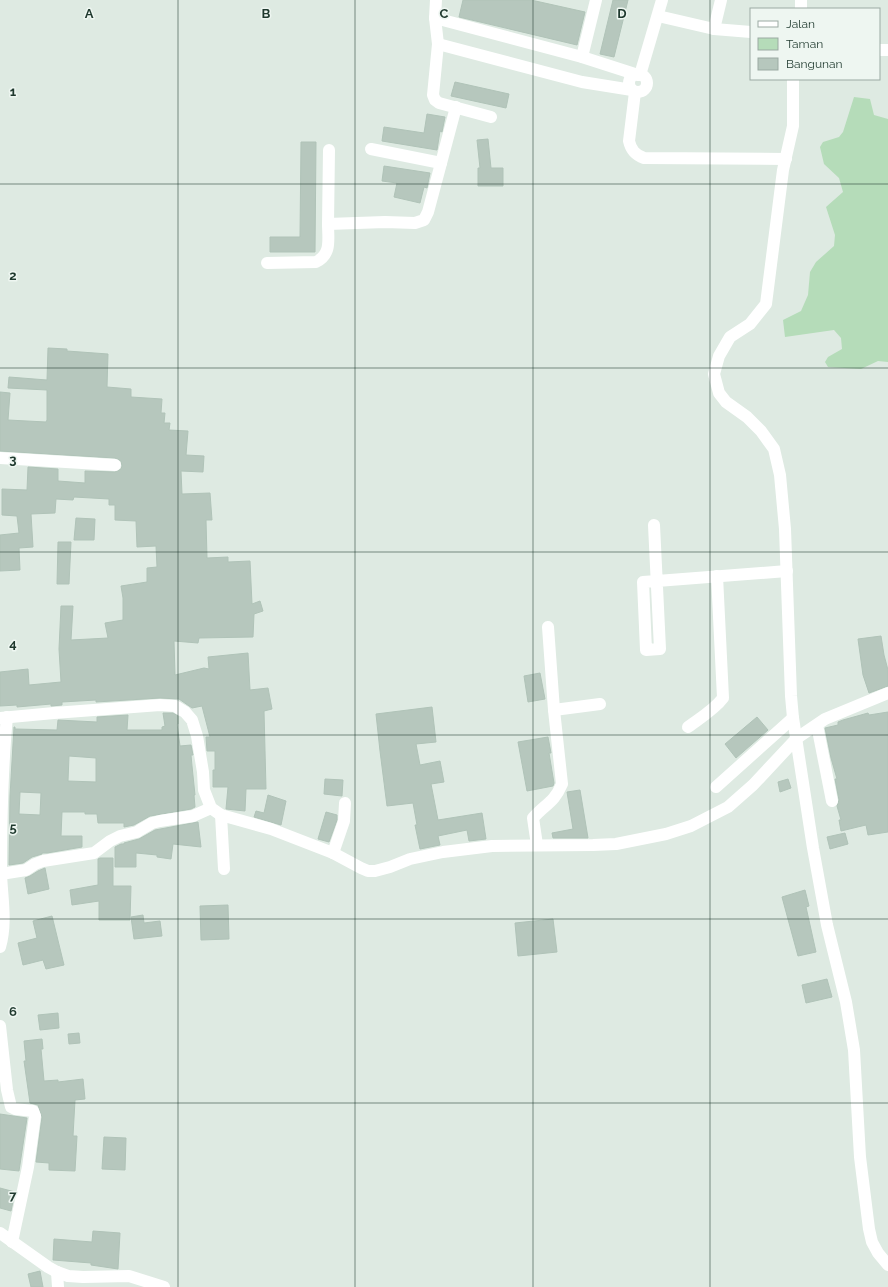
<svg xmlns="http://www.w3.org/2000/svg" width="888" height="1287" viewBox="0 0 888 1287" font-family="Raleway,sans-serif">
  <style>
    .green { fill: #b5dcb9 }
    .building { fill: #b6c7bd; stroke: #b0c3b8; fill-rule: evenodd }
    .lines { fill: none; stroke-linecap: round; stroke-linejoin: round }
    .minor { stroke: #fff; stroke-width: 12 }
    .grid { fill: none; stroke: #1f392e; stroke-width: 1; stroke-opacity: 0.55 }
    .grid-label { font-size: 13px; text-anchor: middle; font-weight: bold; fill: #1f392e; stroke: #eef6f1; stroke-width: 3; stroke-linejoin: round; paint-order: stroke }
  </style>
  <rect width="100%" height="100%" fill="#deeae2"/>
  <!-- green -->
  <polygon class="green" points="854,97 870,99 874,115 888,119 888,362 878,361 861,369 828,367 825,362 828,357 842,349 841,338 834,330 785,337 783,320 801,311 808,295 810,272 816,262 834,246 835,235 826,207 843,192 839,178 824,164 820,147 823,142 839,137 843,132"/>
  <!-- building -->
  <g class="building">
    <polygon points="463,0 531,0 585,12 577,45 459,17"/>
    <polygon points="613,0 628,0 614,57 600,54"/>
    <polygon points="455,82 509,94 506,108 451,96"/>
    <polygon points="427,114 445,117 442,132 440,131 437,150 382,141 384,127 424,133"/>
    <polygon points="488,139 491,168 503,168 503,186 478,186 478,168 480,168 477,140"/>
    <polygon points="301,142 316,142 315,252 270,252 270,237 300,237"/>
    <polygon points="384,166 430,173 427,188 424,187 420,203 394,197 397,183 382,181"/>
    <polygon points="48,348 67,349 67,351 108,354 107,387 131,389 131,397 162,399 161,413 165,413 164,423 170,423 169,430 188,431 186,455 204,456 203,472 181,471 182,494 210,493 212,520 206,520 207,558 228,557 228,562 250,561 252,604 260,601 263,611 254,614 253,637 199,638 198,643 174,641 175,675 204,668 209,669 208,657 248,653 250,690 268,688 272,709 264,711 266,789 246,789 245,811 226,809 228,787 213,787 213,770 215,770 215,751 207,751 206,737 210,737 202,706 192,708 179,699 160,698 96,702 96,700 62,702 62,705 51,706 51,704 17,707 17,705 0,706 0,672 28,669 29,685 61,682 59,649 61,606 73,606 71,640 108,638 105,623 123,620 123,598 121,586 147,582 147,568 157,567 156,546 137,547 136,521 115,520 115,505 109,505 109,499 74,497 73,500 56,499 55,513 31,514 33,547 19,548 20,570 0,571 0,535 19,533 17,516 2,515 2,489 27,490 28,467 58,469 58,481 85,483 85,471 115,472 121,469 122,466 121,461 115,458 0,451 0,392 10,393 8,420 46,422 47,420 47,390 8,388 9,377 47,380"/>
    <polygon points="76,518 95,519 94,540 74,540"/>
    <polygon points="58,542 71,542 69,584 57,584"/>
    <polygon points="881,636 884,655 888,670 888,686 869,693 863,675 858,639"/>
    <polygon points="540,673 545,699 528,702 524,676"/>
    <polygon points="432,707 436,742 416,744 420,765 440,761 444,782 431,784 438,820 482,813 486,839 469,841 467,830 438,836 440,845 420,849 415,825 417,825 413,803 387,806 380,751 376,714"/>
    <polygon points="888,712 888,832 868,835 866,825 841,831 839,820 841,820 837,806 839,800 835,779 837,779 831,758 825,728 838,725 838,722 843,720 868,713 869,715"/>
    <path d="M 163,713 L 173,713 L 178,716 L 178,724 L 177,724 L 180,746 L 191,745 L 193,755 L 191,755 L 192,766 L 195,795 L 194,795 L 195,807 L 191,809 L 150,816 L 134,825 L 124,827 L 124,823 L 98,823 L 97,814 L 85,814 L 85,812 L 62,812 L 61,836 L 82,836 L 82,847 L 47,853 L 42,853 L 42,854 L 32,857 L 23,863 L 9,865 L 10,796 L 14,727 L 15,727 L 15,729 L 57,730 L 58,720 L 97,722 L 97,717 L 128,715 L 127,730 L 162,730 L 162,727 L 165,726 ZM 69,756 L 96,758 L 96,782 L 68,781 ZM 20,792 L 41,793 L 40,815 L 19,814 Z"/>
    <polygon points="757,717 768,730 736,758 725,744"/>
    <polygon points="548,737 551,753 549,753 554,783 553,786 527,791 518,742"/>
    <polygon points="325,779 343,780 342,796 324,794"/>
    <polygon points="788,779 791,788 780,792 778,782"/>
    <polygon points="580,790 588,838 553,838 552,833 573,829 567,792"/>
    <polygon points="268,795 286,801 281,825 254,817 256,811 264,813"/>
    <polygon points="326,812 337,815 337,820 329,842 318,839"/>
    <polygon points="198,822 201,847 173,844 171,859 157,857 157,855 136,853 136,867 115,867 115,847 121,844 124,844 124,843 139,839 155,830"/>
    <polygon points="845,833 848,844 830,849 827,837"/>
    <polygon points="100,858 113,858 113,886 131,886 130,920 99,920 99,901 72,905 70,890 98,885 98,859"/>
    <polygon points="45,868 49,889 28,894 25,878 30,876 38,871"/>
    <polygon points="805,890 809,906 806,907 816,952 798,956 782,897"/>
    <polygon points="228,905 229,939 201,940 200,906"/>
    <polygon points="143,915 144,923 160,921 162,936 134,939 131,917"/>
    <polygon points="52,916 64,965 46,969 43,960 23,965 18,943 37,938 33,921"/>
    <polygon points="553,919 557,952 518,956 515,923"/>
    <polygon points="827,979 832,997 806,1003 802,985"/>
    <polygon points="58,1013 59,1028 40,1030 38,1015"/>
    <polygon points="79,1033 80,1043 69,1044 68,1034"/>
    <polygon points="42,1039 43,1049 41,1049 44,1081 58,1080 58,1082 83,1079 85,1099 75,1100 73,1136 77,1136 75,1171 49,1170 49,1163 36,1162 42,1117 38,1105 30,1103 24,1061 26,1061 24,1041"/>
    <polygon points="0,1114 27,1118 19,1171 0,1169"/>
    <polygon points="104,1137 126,1138 125,1170 102,1169"/>
    <polygon points="0,1188 15,1192 11,1211 0,1208"/>
    <polygon points="93,1231 120,1233 118,1269 91,1265 91,1263 53,1260 54,1239 92,1242"/>
    <polygon points="40,1271 43,1287 31,1287 28,1274"/>
  </g>
  <g class="lines">
    <!-- minor -->
    <g class="minor">
      <polyline points="436,0 435,18 438,44 433,95 435,100 439,103 491,117"/>
      <polyline points="801,9 801,0"/>
      <polyline points="658,16 714,29 751,32"/>
      <polyline points="435,18 582,57 638,75"/>
      <polyline points="714,29 721,0"/>
      <polyline points="438,44 582,82 632,90"/>
      <polyline points="879,50 888,50"/>
      <polyline points="582,57 596,0"/>
      <circle cx="638" cy="83" r="9"/>
      <polyline points="640,75 662,0"/>
      <polyline points="793,79 793,126 783,170 766,304 750,324 730,337 719,356 714,374 719,393 726,402 747,417 761,431 774,449 780,475 785,529 791,696 793,718 813,848 827,925 846,1002 854,1050 860,1157 869,1229 872,1242 878,1253 888,1265"/>
      <path d="M 635,92 L 629,141 C 631,150 635,155 644,158 L 786,159"/>
      <polyline points="371,149 441,163"/>
      <polyline points="329,150 328,224 385,222 415,223 424,220 428,212 456,107"/>
      <path d="M 267,263 L 316,262 C 332,254 328,239 328,224"/>
      <polyline points="0,458 115,465"/>
      <polyline points="654,525 660,649 646,650 643,582 657,581 787,571"/>
      <polyline points="554,710 600,704"/>
      <polyline points="0,718 54,713 160,705 175,706 185,712 192,720 197,736 203,772 204,790 211,808 221,815 271,829 333,853 361,868 368,871 375,871 390,867 410,859 443,852 492,846 593,845 616,844 666,834 691,826 728,807 753,785 797,738 825,719 888,693"/>
      <polyline points="817,725 832,801"/>
      <path d="M 688,727 C 700,718 714,710 723,698 L 717,576"/>
      <polyline points="716,787 793,718"/>
      <polyline points="221,815 224,869"/>
      <path d="M 537,845 L 533,818 C 545,804 554,803 562,784 L 554,710 L 548,627"/>
      <polyline points="333,853 344,821 345,803"/>
      <polyline points="1,874 26,870 35,864 43,861 94,853 110,841 120,836 137,832 140,830 152,823 160,821 193,816 211,808"/>
      <path d="M 0,947 C 7,923 2,898 1,874 C 1,822 2,769 7,717"/>
      <polyline points="0,1026 7,1090 11,1107 15,1109 33,1111 35,1116 28,1167 12,1242"/>
      <polyline points="0,1233 48,1267 57,1272 68,1276 83,1277 129,1276 164,1287"/>
      <polyline points="57,1272 58,1287"/>
    </g>
  </g>
  <!-- grid -->
  <path class="grid" d="M 178,0 L 178,1287M 355,0 L 355,1287M 533,0 L 533,1287M 710,0 L 710,1287M 0,184 L 888,184M 0,368 L 888,368M 0,552 L 888,552M 0,735 L 888,735M 0,919 L 888,919M 0,1103 L 888,1103"/>
  <g class="grid-label">
    <text x="89" y="18">A</text>
    <text x="266" y="18">B</text>
    <text x="444" y="18">C</text>
    <text x="622" y="18">D</text>
    <text x="13" y="96">1</text>
    <text x="13" y="280">2</text>
    <text x="13" y="464">3</text>
    <text x="13" y="648">4</text>
    <text x="13" y="832">5</text>
    <text x="13" y="1016">6</text>
    <text x="13" y="1200">7</text>
  </g>
  <!-- legend -->
  <rect x="750" y="8" width="130" height="72" fill="#eef6f1" stroke="#9baaa3"/>
  <rect x="758" y="21" width="20" height="6" fill="#ffffff" stroke="#9baaa3"/>
  <text x="786" y="28" font-size="12" fill="#1f392e">Jalan</text>
  <rect x="758" y="38" width="20" height="12" fill="#b5dcb9" stroke="#9baaa3"/>
  <text x="786" y="48" font-size="12" fill="#1f392e">Taman</text>
  <rect x="758" y="58" width="20" height="12" fill="#b6c7bd" stroke="#9baaa3"/>
  <text x="786" y="68" font-size="12" fill="#1f392e">Bangunan</text>
</svg>
